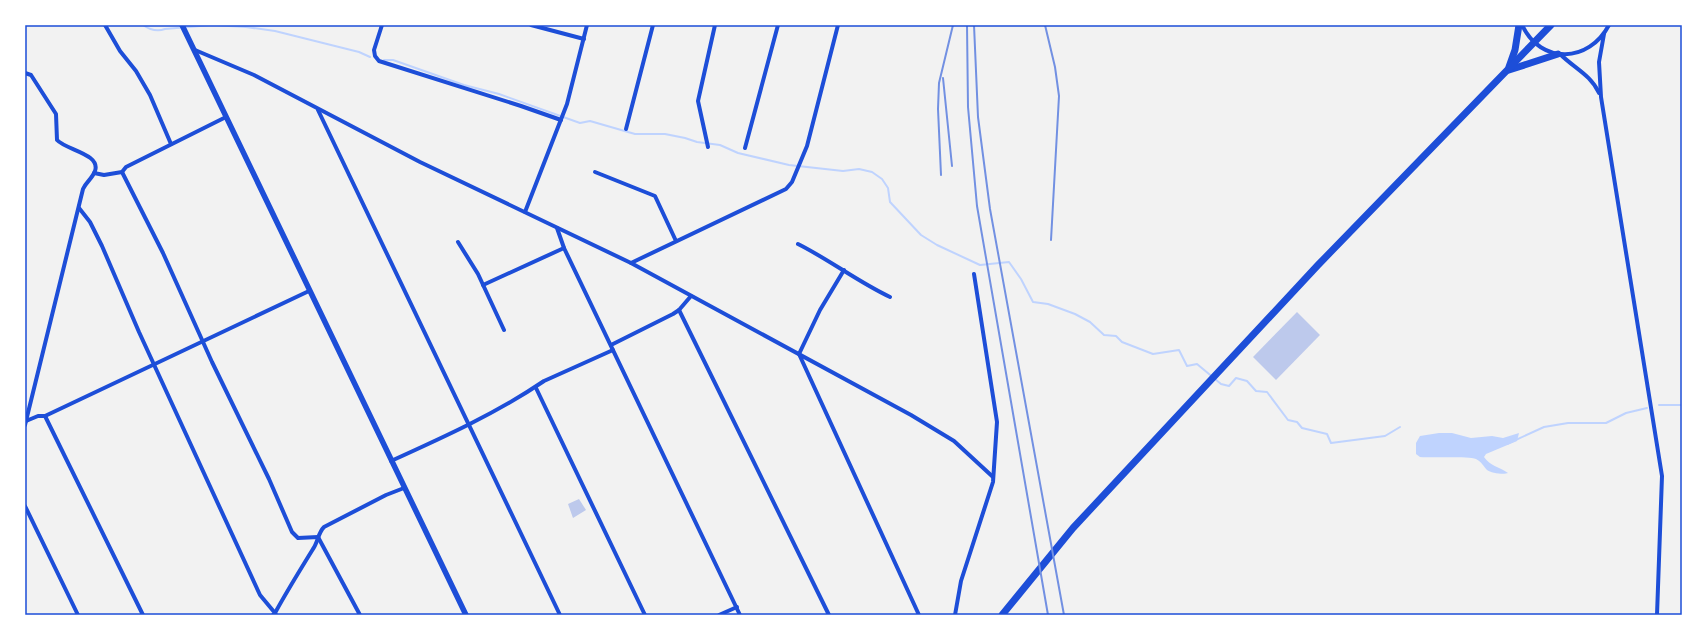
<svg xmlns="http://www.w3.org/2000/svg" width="1707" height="640" viewBox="0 0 1707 640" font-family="Ubuntu,sans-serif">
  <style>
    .water { fill: #bfd3fe }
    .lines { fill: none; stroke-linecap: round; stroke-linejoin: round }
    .stream { stroke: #bfd3fe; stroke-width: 2 }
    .building { fill: #bdc9ec }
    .minor { stroke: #1d4ed8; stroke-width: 4 }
    .tertiary { stroke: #1d4ed8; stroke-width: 5.5 }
    .trunk { stroke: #1d4ed8; stroke-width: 7 }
    .rail { stroke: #7290e2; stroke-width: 2 }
    .neatline { fill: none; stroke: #1d4ed8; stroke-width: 1.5 }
  </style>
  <rect width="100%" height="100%" fill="#f2f2f2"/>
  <!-- water -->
  <path class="water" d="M 1439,433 L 1452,433 L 1471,438 L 1492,436 L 1503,438 L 1519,433 L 1517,441 L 1486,454 L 1484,457 C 1490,466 1500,467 1508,473 C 1504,475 1491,473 1487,470 C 1483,466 1482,462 1476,459 C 1468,456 1432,458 1420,457 L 1416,454 L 1416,443 L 1420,436 Z"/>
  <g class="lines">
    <!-- stream -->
    <g class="stream">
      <path d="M 143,25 C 150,30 157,32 165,29 L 212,25 L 246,27 L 275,31 L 359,52 L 370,57"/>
      <polyline points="384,60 393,60 464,85 499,94 580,123 590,121 635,134 665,134 685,138 697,142 720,145 738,153 789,165 843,171 859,169 872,172 882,179 888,188 890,202 921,235 937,245 980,265 1009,262 1021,279 1033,302 1048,304 1075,314 1090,322 1104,335 1116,336 1122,342 1153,354 1179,350 1187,366 1197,364 1221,384 1229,386 1236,378 1247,381 1256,391 1267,392 1288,420 1297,422 1302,428 1327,434 1331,443 1385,436 1400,427"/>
      <polyline points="1659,405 1682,405"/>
      <polyline points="1507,444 1544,427 1568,423 1606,423 1626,413 1647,408"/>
    </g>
  </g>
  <!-- building -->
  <g class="building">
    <polygon points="1297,312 1320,335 1276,380 1253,357"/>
    <polygon points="579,499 586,510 573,518 568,504"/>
  </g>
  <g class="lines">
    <!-- minor -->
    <g class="minor">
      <polyline points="105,25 120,51 136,71 150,95 171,144"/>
      <polyline points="382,25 374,50 375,56 379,61 521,106 561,120"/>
      <polyline points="531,25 584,39"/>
      <path d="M 1522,25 C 1541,65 1589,63 1609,25"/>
      <polyline points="1604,34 1599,62 1601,97 1662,476 1657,615"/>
      <polyline points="195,50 254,75 420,162 631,263 911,415 954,441 993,477"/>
      <path d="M 1560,54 C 1574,68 1591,75 1599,93"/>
      <path d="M 25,73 L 31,75 L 56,114 L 57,140 C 66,150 101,154 95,171 C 92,179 86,182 83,189 L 25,425"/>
      <polyline points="318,110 560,615"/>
      <polyline points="626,129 653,25"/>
      <polyline points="708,147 698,101 715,25"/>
      <polyline points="745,148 778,25"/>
      <polyline points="122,172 163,253 212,362 269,479 292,532 298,538 318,537 360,615"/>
      <polyline points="595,172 655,196 676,241"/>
      <polyline points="94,173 104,175 122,172 126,167 226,117"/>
      <polyline points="79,208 90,222 102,246 139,332 260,595 275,613 273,615"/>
      <polyline points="525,212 567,104 587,25"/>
      <polyline points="557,228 564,248 740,615"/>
      <polyline points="458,242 478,274 504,330"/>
      <path d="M 798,244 C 830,260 858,282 890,297"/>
      <polyline points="631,263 786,189 792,182 807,146 838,25"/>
      <polyline points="844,270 820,310 799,354 919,615"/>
      <polyline points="483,285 564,248"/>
      <polyline points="679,310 829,615"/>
      <polyline points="611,345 673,314 679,310 691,296"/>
      <polyline points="536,388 645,615"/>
      <polyline points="45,416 143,615"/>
      <polyline points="26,421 38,416 45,416 309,291"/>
      <path d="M 391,461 C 444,437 497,413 544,381 L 613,350"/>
      <polyline points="25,506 78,615"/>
      <path d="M 276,615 L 275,613 C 287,591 300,570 313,549 C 318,542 318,533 324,527 L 386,495 L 404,488"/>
      <polyline points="719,615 737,607"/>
      <polyline points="955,615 961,581 993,482 997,422 974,274"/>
    </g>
    <!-- tertiary -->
    <polyline class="tertiary" points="182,25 466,615"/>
    <!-- trunk -->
    <g class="trunk">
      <polyline points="1509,67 1515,50 1519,25"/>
      <polyline points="1509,70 1558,54"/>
      <polyline points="1002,615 1073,528 1318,265 1551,25"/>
    </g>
    <!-- rail -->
    <g class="rail">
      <polyline points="967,25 968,107 977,206 1048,615"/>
      <polyline points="974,25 978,117 990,209 1064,615"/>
      <polyline points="1045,25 1055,67 1059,96 1051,240"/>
      <polyline points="943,78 952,166"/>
      <polyline points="941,175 938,109 939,83 953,25"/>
    </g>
  </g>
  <!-- border -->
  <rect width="1707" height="640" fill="none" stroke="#ffffff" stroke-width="52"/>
  <rect x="26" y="26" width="1655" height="588" class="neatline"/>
</svg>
